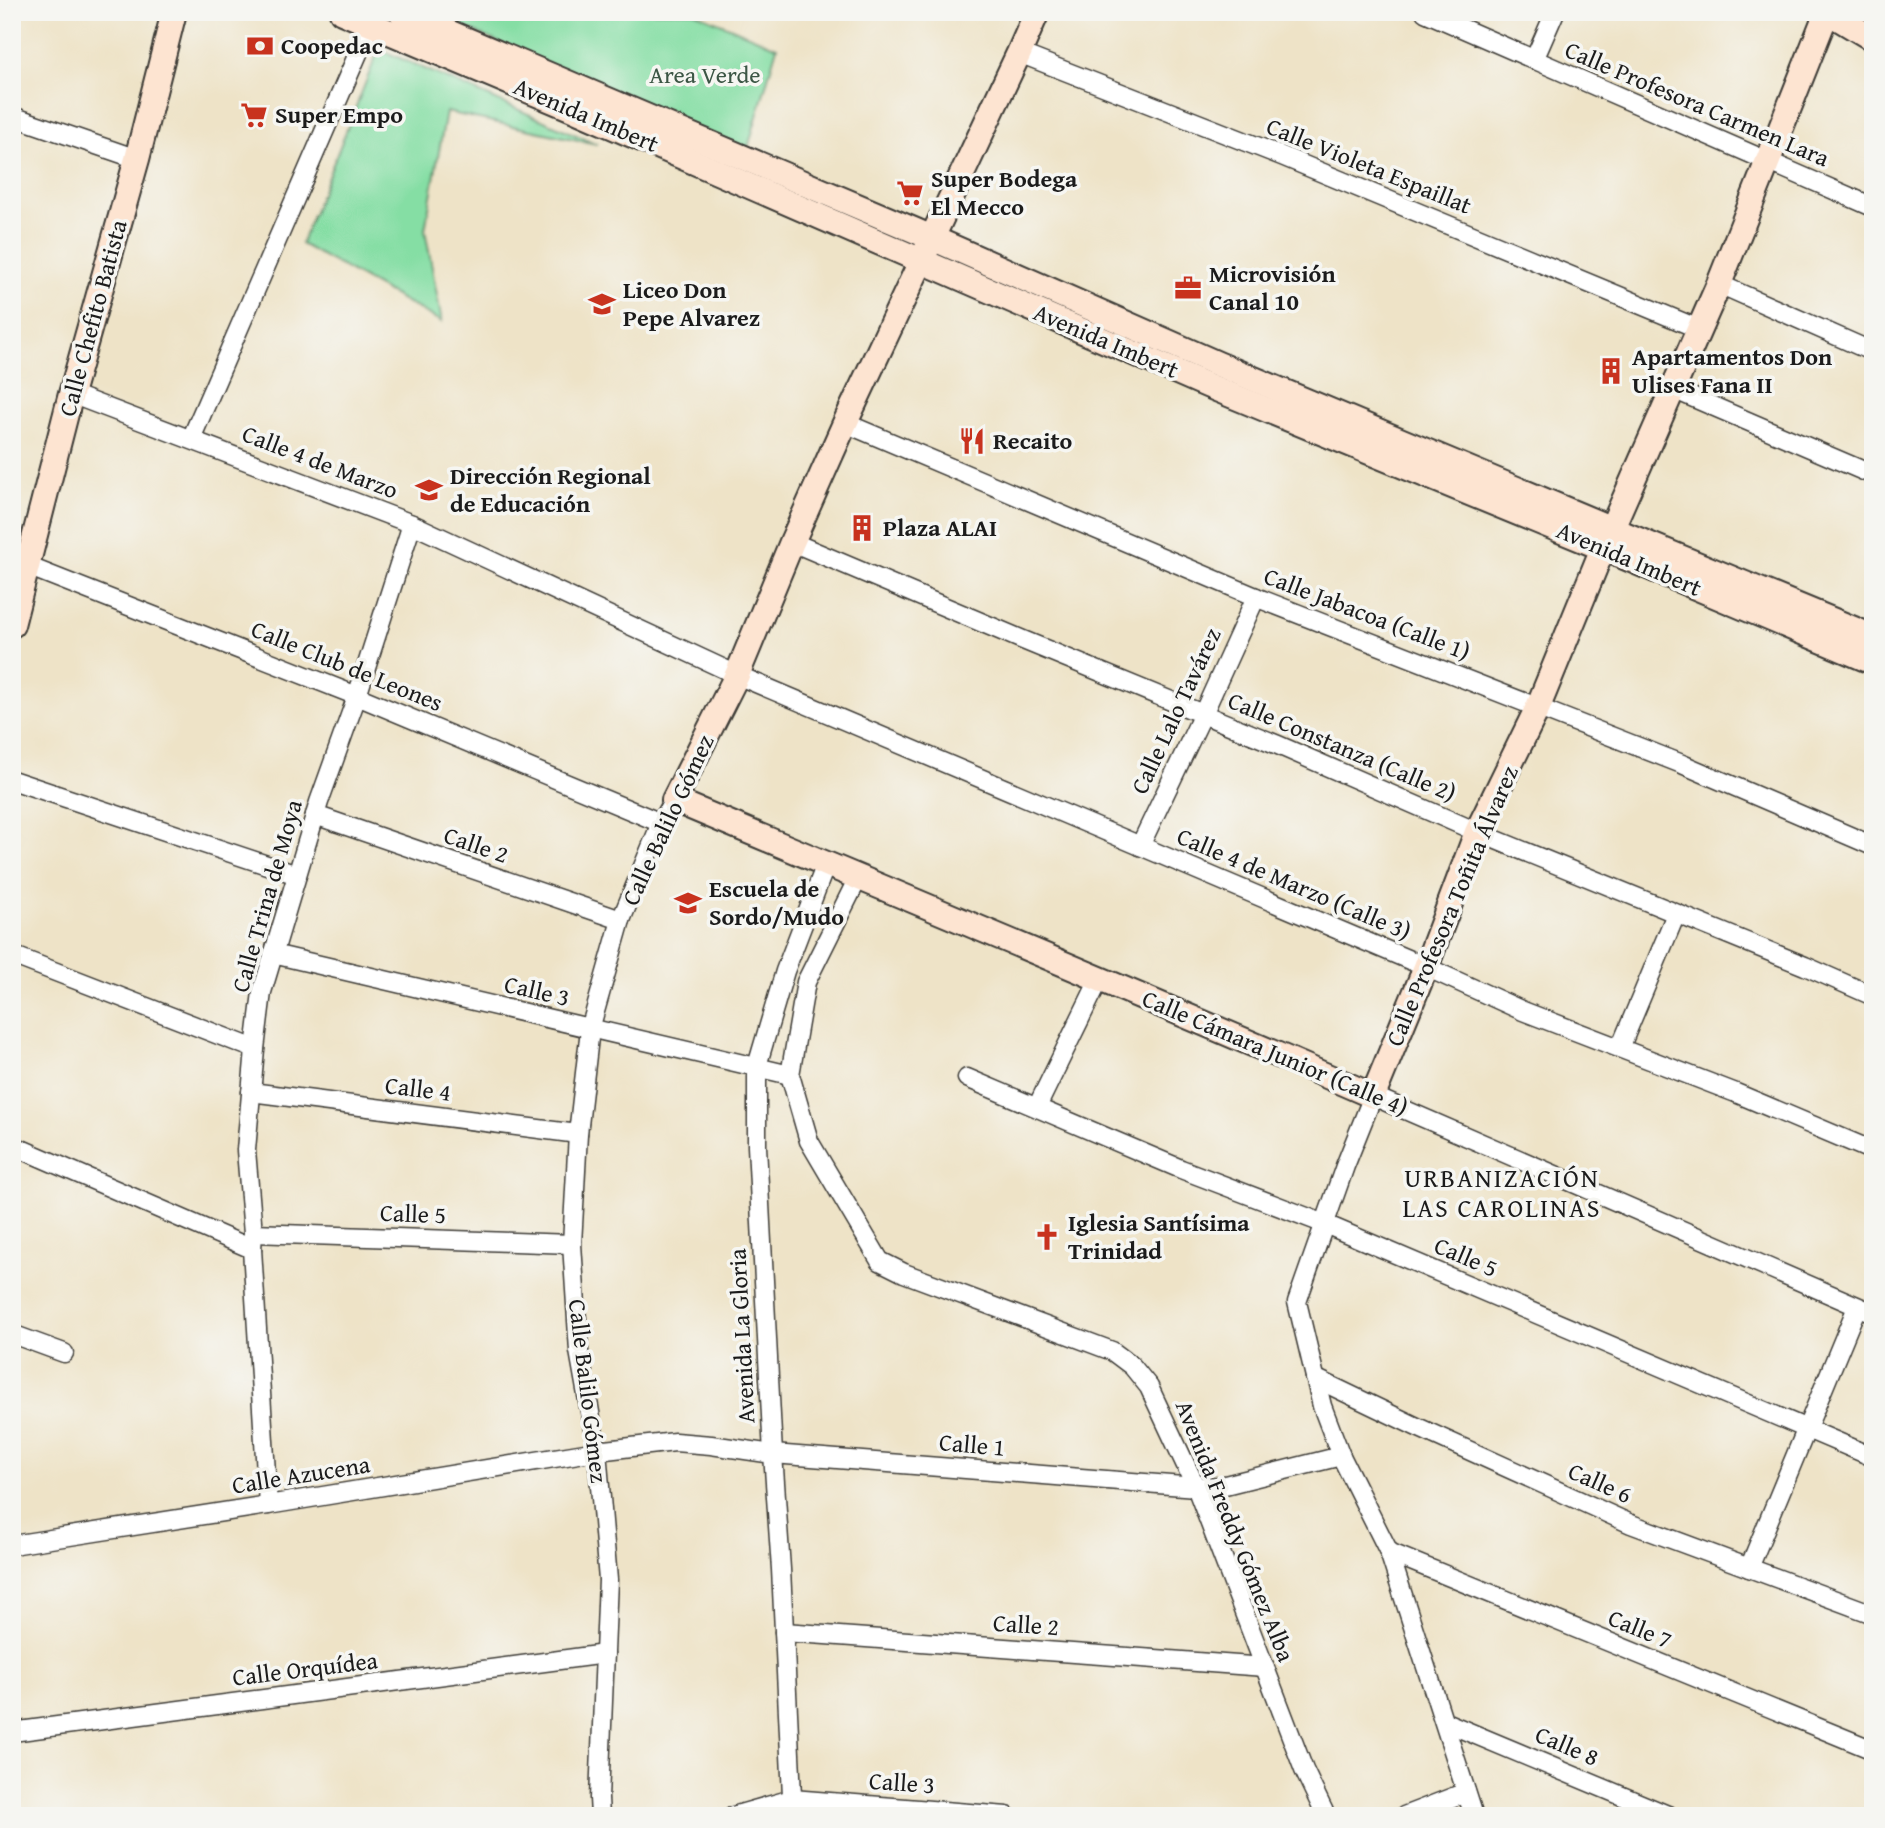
<svg xmlns="http://www.w3.org/2000/svg" width="1885" height="1828" viewBox="0 0 1885 1828" font-family="'Gentium Book Plus',serif">
  <style>
    .green { fill: #85dea4; stroke: #507d60; stroke-width: 2 }
    .lines { fill: none; stroke-linecap: round; stroke-linejoin: round }
    .street-casing { stroke: #3c3a36; stroke-width: 21 }
    .secondary-casing { stroke: #3c3a36; stroke-width: 28 }
    .street { stroke: #fff; stroke-width: 18 }
    .secondary { stroke: #fde4d1; stroke-width: 24 }
    .labels { text-anchor: middle; stroke-width: 7; stroke-linejoin: round; paint-order: stroke }
    .poi-label { font-size: 24px; font-weight: bold; fill: #1c1c1c; stroke: #f6f6f2; text-anchor: start }
    .park-label { font-size: 24px; fill: #3c5645; stroke: #f6f6f2 }
    .street-label { font-size: 24px; fill: #1c1c1c; stroke: #f6f6f2 }
    .neighbourhood-label { font-size: 26px; letter-spacing: 2px; fill: #1c1c1c; stroke: #f6f6f2 }
  </style>
  <rect width="100%" height="100%" fill="#f6f6f2"/>
  <filter id="ink" filterUnits="userSpaceOnUse"><feTurbulence type="fractalNoise" baseFrequency=".0143" numOctaves="2"/><feDisplacementMap in="SourceGraphic" scale="14" xChannelSelector="R" yChannelSelector="G"/><feConvolveMatrix kernelMatrix="1 2 1 2 8 2 1 2 1" color-interpolation-filters="sRGB"/></filter>
  <filter id="wash" filterUnits="userSpaceOnUse"><feTurbulence type="fractalNoise" baseFrequency=".00686" numOctaves="4" result="noise"/><feDisplacementMap in="SourceGraphic" scale="28" xChannelSelector="R" yChannelSelector="G"/><feGaussianBlur stdDeviation="1.57" result="paint"/><feColorMatrix in="noise" values="0 0 0 0 0 0 0 0 0 0 0 0 0 0 0 0 0 1.4 0 .05"/><feComposite in="paint" operator="in"/></filter>
  <g filter="url(#wash)">
    <rect width="100%" height="100%" fill="#eee3c7"/>
    <!-- green -->
    <g class="green">
      <polygon points="429,12 694,12 777,47 747,151"/>
      <polygon points="379,49 597,144 446,112 425,230 442,322 301,244"/>
    </g>
  </g>
  <g filter="url(#ink)">
    <g class="lines">
      <defs>
        <g id="street">
          <polyline points="1425,12 1873,207"/>
          <polyline points="1019,53 1282,156 1699,329"/>
          <polyline points="1534,60 1555,12"/>
          <polyline points="12,116 137,159"/>
          <polyline points="1719,284 1873,352"/>
          <polyline points="1673,389 1873,475"/>
          <polyline points="71,394 412,524 737,675 1426,967 1523,1011 1736,1093 1873,1151"/>
          <polyline points="845,423 1263,600 1682,764 1873,846"/>
          <polyline points="191,439 376,12"/>
          <polyline points="792,542 1023,640 1278,745 1477,832 1805,966 1873,996"/>
          <polyline points="12,560 357,696 661,823"/>
          <polyline points="12,780 297,875"/>
          <polyline points="315,815 621,920"/>
          <polyline points="1140,846 1203,714 1256,597"/>
          <polyline points="858,878 806,982 790,1075 809,1141 880,1261 904,1273 1112,1351 1132,1366 1149,1387 1196,1487 1304,1770 1326,1816"/>
          <polyline points="273,954 790,1075"/>
          <polyline points="12,955 255,1049"/>
          <polyline points="1620,1048 1676,914"/>
          <polyline points="967,1078 1181,1169 1325,1224 1873,1457"/>
          <polyline points="251,1092 578,1134"/>
          <polyline points="1037,1107 1100,978"/>
          <polyline points="12,1145 252,1249"/>
          <polyline points="253,1233 572,1244"/>
          <polyline points="12,1334 64,1353"/>
          <polyline points="1315,1378 1415,1426 1631,1524 1873,1614"/>
          <polyline points="268,1505 252,1249 253,1233 246,1150 255,1049 262,992 319,802 357,696 412,524"/>
          <polyline points="12,1545 268,1505 597,1451 675,1442 711,1445 773,1454 1196,1487 1221,1486 1341,1456"/>
          <polyline points="1389,1552 1873,1750"/>
          <polyline points="1749,1568 1857,1307"/>
          <polyline points="784,1632 1265,1667"/>
          <polyline points="1445,1722 1670,1816"/>
          <polyline points="12,1732 605,1654"/>
          <polyline points="600,1816 599,1798 608,1580 597,1451 579,1351 572,1244 578,1134 590,1029 621,920 661,823 674,800"/>
          <polyline points="733,1816 792,1799 1007,1816"/>
          <polyline points="793,1816 781,1569 773,1454 757,1146 757,1066 785,971 826,864"/>
          <polyline points="1404,1816 1466,1792"/>
          <polyline points="1474,1816 1389,1552 1341,1456 1322,1406 1297,1302 1345,1166 1373,1096 1873,1313"/>
        </g>
        <g id="secondary">
          <polyline points="342,12 568,107 1209,386 1603,548 1873,662"/>
          <polyline points="401,12 916,231 1218,364 1612,529 1873,637"/>
          <path d="M 1037,12 L 1019,53 L 845,423 L 792,542 L 737,675 L 674,800 C 907,898 1141,995 1373,1096 L 1426,967 L 1477,832 L 1538,707 L 1603,548 L 1719,284 L 1827,12"/>
          <polyline points="1828,12 1873,39"/>
          <polyline points="12,625 71,394 137,159 174,12"/>
        </g>
      </defs>
      <!-- street casing -->
      <use href="#street" class="street-casing"/>
      <!-- secondary casing -->
      <use href="#secondary" class="secondary-casing"/>
      <!-- street -->
      <use href="#street" class="street"/>
      <!-- secondary -->
      <use href="#secondary" class="secondary"/>
    </g>
  </g>
  <!-- icons -->
  <defs>
    <symbol id="bank-bare" viewBox="-9 -9 18 18"><path d="M-6-4H6V4H-6ZM0-2.3a2.3 2.3 0 1 0 0 4.6a2.3 2.3 0 1 0 0-4.6Z" fill="#c8321e" stroke="#f6f6f2" stroke-width="2.5" paint-order="stroke"/></symbol>
    <symbol id="supermarket-bare" viewBox="-9 -9 18 18"><path d="M-6-5.5h2.5l.6 2H6L4.5 2H-2.5L-4.4-4H-6ZM-1.5 3.2a1.3 1.3 0 1 0 .1 0ZM3 3.2a1.3 1.3 0 1 0 .1 0Z" fill="#c8321e" stroke="#f6f6f2" stroke-width="2.5" paint-order="stroke"/></symbol>
    <symbol id="office-bare" viewBox="-9 -9 18 18"><path d="M-6-3h4V-5.5h4V-3h4V5H-6ZM-1-4.5V-3h2v-1.5ZM-6 0V1H6V0Z" fill="#c8321e" stroke="#f6f6f2" stroke-width="2.5" paint-order="stroke"/></symbol>
    <symbol id="school-bare" viewBox="-9 -9 18 18"><path d="M0-5L7-2L0 1L-7-2ZM-4 1L0 2.5L4 1V4Q0 6-4 4Z" fill="#c8321e" stroke="#f6f6f2" stroke-width="2.5" paint-order="stroke"/></symbol>
    <symbol id="building-bare" viewBox="-9 -9 18 18"><path d="M-4-6H4V6H1V3H-1V6H-4ZM-2.5-4.3h1.7v1.8h-1.7ZM.8-4.3h1.7v1.8H.8ZM-2.5-1h1.7V.8h-1.7ZM.8-1h1.7V.8H.8Z" fill="#c8321e" stroke="#f6f6f2" stroke-width="2.5" paint-order="stroke"/></symbol>
    <symbol id="restaurant-bare" viewBox="-9 -9 18 18"><path d="M-5-6h1v4h1v-4h1v4h1v-4h1v5L-1.5 .5V6h-2V.5L-5-1ZM5-6V6H3V1.5H1.5Q1.5-4 5-6Z" fill="#c8321e" stroke="#f6f6f2" stroke-width="2.5" paint-order="stroke"/></symbol>
    <symbol id="church-bare" viewBox="-9 -9 18 18"><path d="M-1.2-6h2.4v3.5h3.3v2.4h-3.3V6h-2.4V-.1h-3.3v-2.4h3.3Z" fill="#c8321e" stroke="#f6f6f2" stroke-width="2.5" paint-order="stroke"/></symbol>
  </defs>
  <g fill-rule="evenodd">
    <use href="#bank-bare" x="241" y="27" width="38" height="38"/>
    <use href="#supermarket-bare" x="235" y="96" width="38" height="38"/>
    <use href="#supermarket-bare" x="891" y="174" width="38" height="38"/>
    <use href="#office-bare" x="1169" y="269" width="38" height="38"/>
    <use href="#school-bare" x="583" y="285" width="38" height="38"/>
    <use href="#building-bare" x="1592" y="352" width="38" height="38"/>
    <use href="#restaurant-bare" x="953" y="422" width="38" height="38"/>
    <use href="#school-bare" x="410" y="471" width="38" height="38"/>
    <use href="#building-bare" x="843" y="509" width="38" height="38"/>
    <use href="#school-bare" x="669" y="884" width="38" height="38"/>
    <use href="#church-bare" x="1028" y="1218" width="38" height="38"/>
  </g>
  <g class="labels">
    <!-- poi labels -->
    <g class="poi-label">
      <text x="281" y="54">Coopedac</text>
      <text x="275" y="123">Super Empo</text>
      <text x="931" y="187">Super Bodega<tspan x="931" dy="28">El Mecco</tspan></text>
      <text x="1209" y="282">Microvisión<tspan x="1209" dy="28">Canal 10</tspan></text>
      <text x="623" y="298">Liceo Don<tspan x="623" dy="28">Pepe Alvarez</tspan></text>
      <text x="1632" y="365">Apartamentos Don<tspan x="1632" dy="28">Ulises Fana II</tspan></text>
      <text x="993" y="449">Recaito</text>
      <text x="450" y="484">Dirección Regional<tspan x="450" dy="28">de Educación</tspan></text>
      <text x="883" y="536">Plaza ALAI</text>
      <text x="709" y="897">Escuela de<tspan x="709" dy="28">Sordo/Mudo</tspan></text>
      <text x="1068" y="1231">Iglesia Santísima<tspan x="1068" dy="28">Trinidad</tspan></text>
    </g>
    <!-- park labels -->
    <g class="park-label">
      <text x="705" y="83">Area Verde</text>
    </g>
    <!-- street labels -->
    <g class="street-label">
      <text transform="translate(1697 104) rotate(23)" y="8">Calle Profesora Carmen Lara</text>
      <text transform="translate(586 115) rotate(23)" y="8">Avenida Imbert</text>
      <text transform="translate(1369 166) rotate(22)" y="8">Calle Violeta Espaillat</text>
      <text transform="translate(93 318) rotate(-75)" y="8">Calle Chefito Batista</text>
      <text transform="translate(1106 341) rotate(23)" y="8">Avenida Imbert</text>
      <text transform="translate(320 462) rotate(21)" y="8">Calle 4 de Marzo</text>
      <text transform="translate(1629 559) rotate(23)" y="8">Avenida Imbert</text>
      <text transform="translate(1367 614) rotate(21)" y="8">Calle Jabacoa (Calle 1)</text>
      <text transform="translate(347 666) rotate(22)" y="8">Calle Club de Leones</text>
      <text transform="translate(1176 711) rotate(-65)" y="8">Calle Lalo Tavárez</text>
      <text transform="translate(1342 747) rotate(23)" y="8">Calle Constanza (Calle 2)</text>
      <text transform="translate(668 820) rotate(-65)" y="8">Calle Balilo Gómez</text>
      <text transform="translate(476 845) rotate(19)" y="8">Calle 2</text>
      <text transform="translate(1294 884) rotate(23)" y="8">Calle 4 de Marzo (Calle 3)</text>
      <text transform="translate(267 896) rotate(-74)" y="8">Calle Trina de Moya</text>
      <text transform="translate(1452 906) rotate(-67)" y="8">Calle Profesora Toñita Álvarez</text>
      <text transform="translate(537 991) rotate(13)" y="8">Calle 3</text>
      <text transform="translate(1275 1053) rotate(23)" y="8">Calle Cámara Junior (Calle 4)</text>
      <text transform="translate(418 1089) rotate(7)" y="8">Calle 4</text>
      <text transform="translate(413 1214) rotate(2)" y="8">Calle 5</text>
      <text transform="translate(1466 1257) rotate(23)" y="8">Calle 5</text>
      <text transform="translate(742 1336) rotate(-93)" y="8">Avenida La Gloria</text>
      <text transform="translate(588 1391) rotate(83)" y="8">Calle Balilo Gómez</text>
      <text transform="translate(972 1445) rotate(5)" y="8">Calle 1</text>
      <text transform="translate(301 1475) rotate(-9)" y="8">Calle Azucena</text>
      <text transform="translate(1600 1483) rotate(24)" y="8">Calle 6</text>
      <text transform="translate(1235 1531) rotate(68)" y="8">Avenida Freddy Gómez Alba</text>
      <text transform="translate(1026 1625) rotate(4)" y="8">Calle 2</text>
      <text transform="translate(1640 1629) rotate(22)" y="8">Calle 7</text>
      <text transform="translate(305 1669) rotate(-7)" y="8">Calle Orquídea</text>
      <text transform="translate(1567 1746) rotate(23)" y="8">Calle 8</text>
      <text transform="translate(902 1783) rotate(4)" y="8">Calle 3</text>
    </g>
    <!-- neighbourhood labels -->
    <g class="neighbourhood-label">
      <text x="1502" y="1187">URBANIZACIÓN<tspan x="1502" dy="30">LAS CAROLINAS</tspan></text>
    </g>
  </g>
  <!-- margin -->
  <rect width="1885" height="1828" fill="none" stroke="#f6f6f2" stroke-width="42"/>
</svg>
